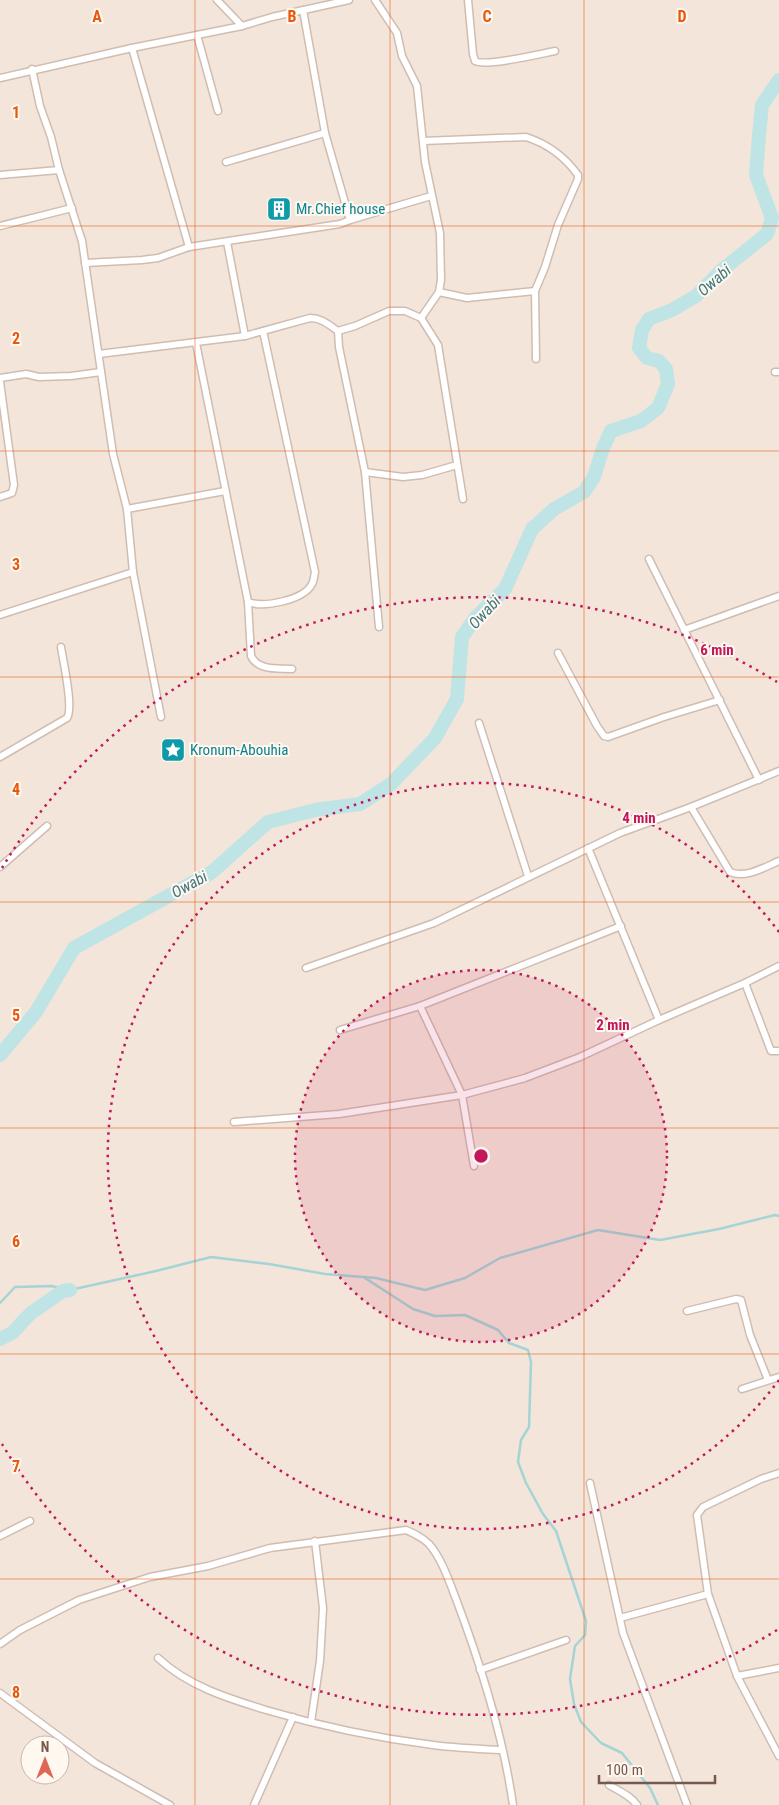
<svg xmlns="http://www.w3.org/2000/svg" width="779" height="1805" viewBox="0 0 779 1805" font-family="'Roboto Condensed',sans-serif">
  <style>
    .residential { fill: #f3e5d9; fill-rule: evenodd }
    .lines { fill: none; stroke-linecap: round; stroke-linejoin: round }
    .stream { stroke: #a5d4d7; stroke-width: 2.5 }
    .river { stroke: #bfe4e5; stroke-width: 14 }
    .minor-casing { stroke: #d0bdb2; stroke-width: 9 }
    .minor { stroke: #fff; stroke-width: 6 }
    .grid { fill: none; stroke: #e8590c; stroke-width: 1; stroke-opacity: 0.55 }
    .ring { fill: none; stroke: #c2185b; stroke-width: 2.5; stroke-dasharray: 2.5 5 }
    .labels { text-anchor: middle; stroke-width: 4; stroke-linejoin: round; paint-order: stroke }
    .culture-label { font-size: 15px; fill: #0d838f; stroke: #fef8f1; text-anchor: start }
    .water-label { font-size: 16px; font-style: italic; fill: #42777b; stroke: #fef8f1 }
    .grid-label { font-size: 16px; text-anchor: middle; font-weight: bold; fill: #e8590c; stroke: #fef8f1; stroke-width: 4; stroke-linejoin: round; paint-order: stroke }
    .centre { fill: #c2185b; stroke: #fef8f1; stroke-width: 2.5 }
    .ring-label { font-size: 15px; text-anchor: middle; font-weight: bold; fill: #c2185b; stroke: #fef8f1; stroke-width: 4; stroke-linejoin: round; paint-order: stroke }
  </style>
  <rect width="100%" height="100%" fill="#fcf3ea"/>
  <!-- residential -->
  <path class="residential" d="M 0,0 L 779,0 L 779,1805 L 0,1805 ZM 30,1745 L 60,1745 L 60,1775 L 30,1775 Z"/>
  <g class="lines">
    <!-- stream -->
    <g class="stream">
      <polyline points="365,1278 413,1309 435,1316 465,1315 498,1330 509,1343 528,1350 531,1362 529,1427 521,1440 518,1462 526,1483 543,1514 556,1531 586,1621 585,1635 575,1646 570,1679 574,1704 581,1722 601,1743 622,1753 650,1788 658,1805"/>
      <polyline points="0,1303 15,1287 51,1286 70,1290 156,1271 211,1257 269,1264 325,1274 376,1278 425,1290 465,1278 500,1258 598,1230 660,1240 719,1229 775,1215 779,1216"/>
    </g>
    <!-- river -->
    <g class="river">
      <polyline points="0,1055 36,1012 74,948 212,872 268,822 315,810 360,804 391,784 435,738 457,699 462,637 476,617 505,589 532,529 554,509 584,492 594,477 603,448 611,431 641,421 658,408 668,384 666,369 659,361 647,358 639,348 642,330 649,319 672,310 696,296 722,270 767,234 772,218 756,175 759,135 762,105 779,80"/>
      <polyline points="0,1339 12,1333 31,1313 63,1291 70,1290"/>
    </g>
    <defs>
      <g id="minor">
        <polyline points="217,0 242,26"/>
        <polyline points="375,0 397,33 402,56 417,86 425,162 440,233 441,280 439,292 421,318"/>
        <path d="M 468,0 L 473,54 L 475,61 C 485,67 540,54 555,51"/>
        <polyline points="197,35 218,111"/>
        <polyline points="132,48 189,247 340,224 350,220 325,133 303,10"/>
        <polyline points="32,69 40,106 51,137 59,170 82,241 113,454 127,509 133,572 161,717"/>
        <polyline points="0,78 132,48 242,26 272,17 349,0"/>
        <path d="M 423,141 L 526,137 C 548,144 565,157 578,175 L 578,179 L 558,225 L 545,267 L 535,291 L 536,359"/>
        <polyline points="226,162 325,133"/>
        <polyline points="0,175 59,170"/>
        <polyline points="350,220 431,196"/>
        <polyline points="0,226 72,208"/>
        <polyline points="227,242 245,336"/>
        <polyline points="85,263 142,260 158,258 189,247"/>
        <polyline points="439,292 467,298 535,291"/>
        <polyline points="338,331 339,347 365,472 379,627"/>
        <polyline points="338,331 355,326 389,311 405,311 421,318 438,345 463,499"/>
        <path d="M 196,343 L 248,602 L 251,656 C 258,671 278,668 292,669"/>
        <path d="M 99,354 L 245,336 L 310,318 C 322,318 329,325 338,331"/>
        <polyline points="775,372 779,372"/>
        <polyline points="0,378 26,374 39,377 71,376 101,372"/>
        <polyline points="0,382 14,485 12,493 0,497"/>
        <polyline points="365,472 403,477 422,475 457,465"/>
        <polyline points="127,509 225,491"/>
        <polyline points="649,559 759,780"/>
        <path d="M 248,602 C 264,608 304,600 312,584 C 314,581 314,576 315,572 L 263,331"/>
        <polyline points="0,615 133,572"/>
        <polyline points="684,630 779,596"/>
        <polyline points="558,653 597,726 604,736 608,737 664,717 720,700"/>
        <polyline points="479,723 528,876"/>
        <path d="M 0,757 L 67,718 C 74,708 63,661 61,647"/>
        <path d="M 691,807 L 730,872 C 745,879 765,867 779,861"/>
        <polyline points="588,848 659,1020"/>
        <polyline points="0,867 47,826"/>
        <polyline points="306,968 434,923 620,833 691,807 779,771"/>
        <polyline points="745,983 771,1051 779,1051"/>
        <polyline points="420,1006 462,1095 474,1166"/>
        <polyline points="340,1030 420,1006 621,926"/>
        <polyline points="234,1122 339,1114 462,1095 525,1078 580,1057 659,1020 745,983 779,966"/>
        <polyline points="687,1311 736,1299 741,1300 750,1335 768,1380"/>
        <polyline points="742,1389 779,1377"/>
        <polyline points="779,1473 761,1479 703,1507 697,1515 708,1594 737,1676 779,1756"/>
        <polyline points="590,1483 623,1633 687,1805"/>
        <polyline points="0,1536 30,1521"/>
        <polyline points="620,1618 708,1594"/>
        <path d="M 0,1644 L 20,1630 L 79,1600 L 150,1577 L 208,1566 L 270,1548 L 406,1530 C 415,1534 422,1537 429,1544 C 442,1559 449,1581 456,1599 C 481,1665 503,1735 513,1805"/>
        <path d="M 158,1658 C 188,1686 227,1698 266,1710 C 320,1726 377,1738 433,1745 C 456,1748 479,1749 501,1750"/>
        <polyline points="480,1670 566,1640"/>
        <polyline points="737,1676 779,1668"/>
        <polyline points="0,1693 95,1763 170,1805"/>
        <polyline points="311,1722 320,1661 323,1608 315,1541"/>
        <path d="M 609,1785 C 619,1791 631,1796 637,1805"/>
        <polyline points="254,1805 293,1717"/>
      </g>
    </defs>
    <!-- minor casing -->
    <use href="#minor" class="minor-casing"/>
    <!-- minor -->
    <use href="#minor" class="minor"/>
  </g>
  <!-- grid -->
  <path class="grid" d="M 195,0 L 195,1805M 390,0 L 390,1805M 584,0 L 584,1805M 0,226 L 779,226M 0,451 L 779,451M 0,677 L 779,677M 0,902 L 779,902M 0,1128 L 779,1128M 0,1354 L 779,1354M 0,1579 L 779,1579"/>
  <!-- distance rings -->
  <circle cx="481" cy="1156" r="186" fill="#c2185b" fill-opacity=".12"/>
  <g class="ring">
    <circle cx="481" cy="1156" r="186"/>
    <path d="M779 1380A373 373 0 1 1 779 932"/>
    <path d="M777 1630A559 559 0 0 1 2 1444M2 868A559 559 0 0 1 777 682"/>
  </g>
  <!-- icons -->
  <defs>
    <symbol id="building-square" viewBox="-11 -11 22 22"><rect x="-9" y="-9" width="18" height="18" rx="4" fill="#0f9aa8" stroke="#fef8f1"/><path d="M-4-6H4V6H1V3H-1V6H-4ZM-2.5-4.3h1.7v1.8h-1.7ZM.8-4.3h1.7v1.8H.8ZM-2.5-1h1.7V.8h-1.7ZM.8-1h1.7V.8H.8Z" fill="#fff"/></symbol>
    <symbol id="sight-square" viewBox="-11 -11 22 22"><rect x="-9" y="-9" width="18" height="18" rx="4" fill="#0f9aa8" stroke="#fef8f1"/><path d="M0-6L1.8-2.2L6-1.7L2.9 1.2L3.7 5.4L0 3.3L-3.7 5.4L-2.9 1.2L-6-1.7L-1.8-2.2Z" fill="#fff"/></symbol>
  </defs>
  <g fill-rule="evenodd">
    <use href="#building-square" x="265" y="195" width="28" height="28"/>
    <use href="#sight-square" x="159" y="736" width="28" height="28"/>
  </g>
  <g class="labels">
    <!-- culture labels -->
    <g class="culture-label">
      <text x="296" y="214">Mr.Chief house</text>
      <text x="190" y="755">Kronum-Abouhia</text>
    </g>
    <!-- water labels -->
    <g class="water-label">
      <text transform="translate(714 280) rotate(-41)" y="6">Owabi</text>
      <text transform="translate(484 612) rotate(-47)" y="6">Owabi</text>
      <text transform="translate(189 884) rotate(-29)" y="6">Owabi</text>
    </g>
  </g>
  <g class="grid-label">
    <text x="97" y="22">A</text>
    <text x="292" y="22">B</text>
    <text x="487" y="22">C</text>
    <text x="682" y="22">D</text>
    <text x="16" y="118">1</text>
    <text x="16" y="344">2</text>
    <text x="16" y="570">3</text>
    <text x="16" y="795">4</text>
    <text x="16" y="1021">5</text>
    <text x="16" y="1247">6</text>
    <text x="16" y="1472">7</text>
    <text x="16" y="1698">8</text>
  </g>
  <circle cx="481" cy="1156" r="8" class="centre"/>
  <g class="ring-label">
    <text x="717" y="655">6 min</text>
    <text x="639" y="823">4 min</text>
    <text x="613" y="1030">2 min</text>
  </g>
  <!-- north arrow -->
  <g transform="translate(45 1760)"><circle r="24" fill="#fef8f1" stroke="#c8b8b0"/>
  <path d="M0-4L9 19L0 12L-9 19Z" fill="#e06655"/>
  <text y="-8" font-size="14" font-weight="bold" text-anchor="middle" fill="#76584e">N</text>
  </g>
  <!-- scale -->
  <path d="M599 1775v8h116v-8" fill="none" stroke="#76584e" stroke-width="2.5"/>
  <text x="606" y="1775" font-size="15" fill="#76584e" stroke="#fef8f1" stroke-width="4" paint-order="stroke">100 m</text>
</svg>
